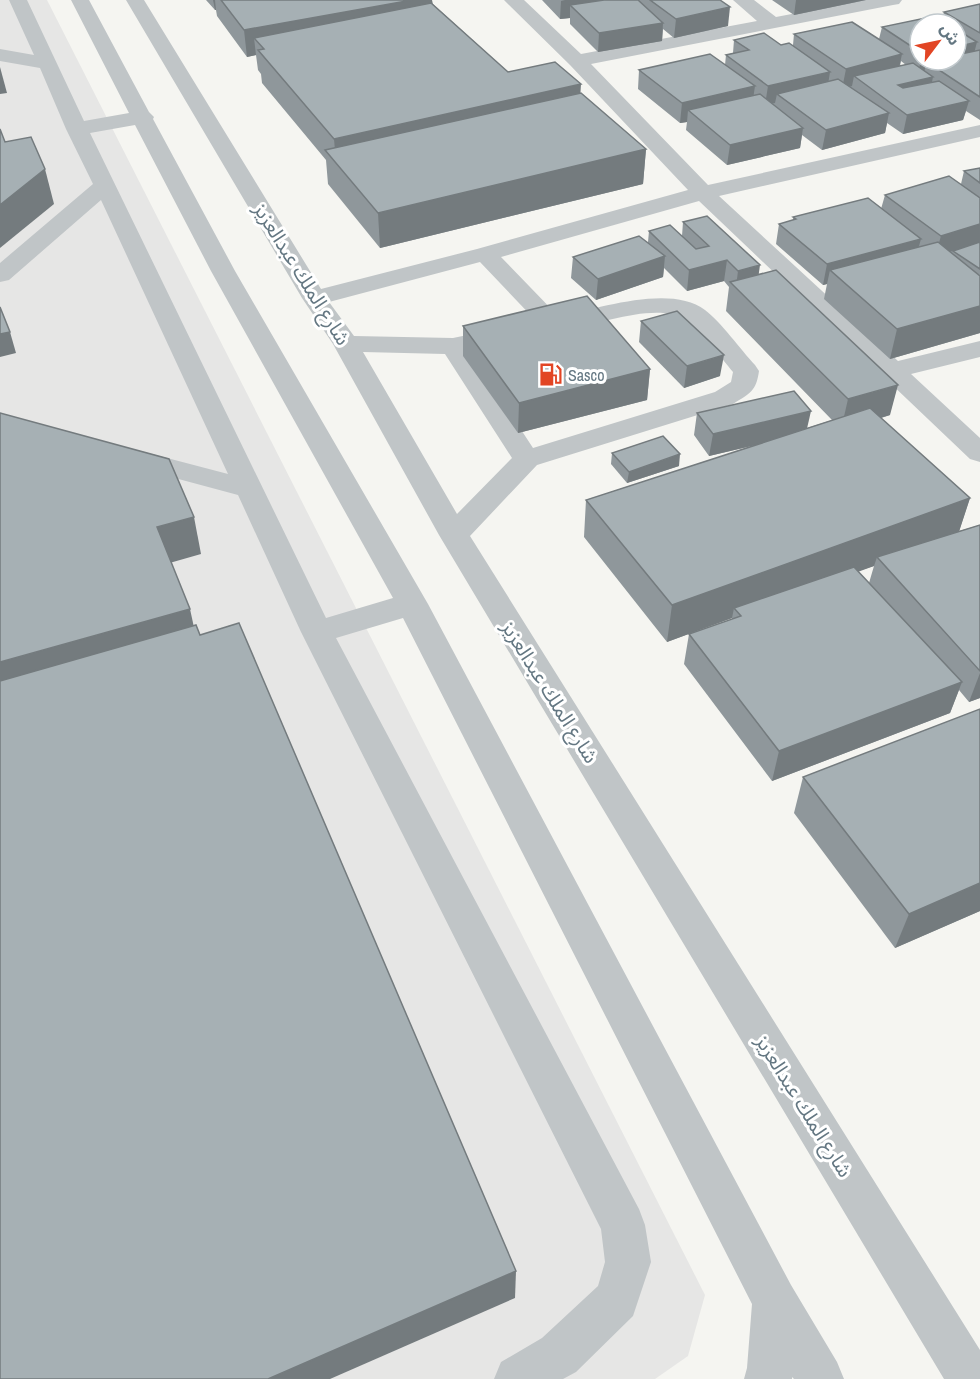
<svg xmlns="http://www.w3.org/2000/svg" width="980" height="1379" viewBox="0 0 980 1379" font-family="'Archivo Narrow','Noto Sans Arabic',sans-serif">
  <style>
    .built { fill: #e6e6e5 }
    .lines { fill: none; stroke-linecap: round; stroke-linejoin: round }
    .minor { fill: #c0c5c7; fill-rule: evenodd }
    .wall { fill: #8f979b; fill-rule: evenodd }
    .shaded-wall { fill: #747b7e }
    .building { fill: #a6b0b4; stroke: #747b7e; stroke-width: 1.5 }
    .labels { text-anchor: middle; stroke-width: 6; stroke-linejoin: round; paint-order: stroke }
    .far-poi-label { font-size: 16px; fill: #647782; stroke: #fff; text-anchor: start }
    .street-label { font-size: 20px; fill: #647782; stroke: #fff }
  </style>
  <rect width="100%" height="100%" fill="#f5f5f1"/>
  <!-- built -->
  <polygon class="built" points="0,0 47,0 705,1295 688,1356 655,1379 0,1379"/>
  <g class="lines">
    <!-- minor -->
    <g class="minor">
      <path d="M 9,0 L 27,0 L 84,121 L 129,113 L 71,0 L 89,0 L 149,112 L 154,117 L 153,119 L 235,271 L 428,604 L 791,1285 L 837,1362 L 844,1379 L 794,1379 L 792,1377 L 792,1379 L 744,1379 L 747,1368 L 752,1304 L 403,618 L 336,638 L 639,1209 L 645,1225 L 651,1262 L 633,1316 L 576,1372 L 563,1379 L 494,1379 L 501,1362 L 542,1338 L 598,1286 L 605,1262 L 601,1229 L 301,632 L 238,495 L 119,463 L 115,457 L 119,451 L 129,448 L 228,474 L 101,200 L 9,280 L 0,282 L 0,263 L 93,184 L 66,129 L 40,68 L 0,61 L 0,49 L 34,55 ZM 135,125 L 211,271 L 393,598 L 326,618 L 90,133 Z"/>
      <path d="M 126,0 L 144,0 L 321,289 L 477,249 L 688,190 L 570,65 L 504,0 L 524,0 L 581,54 L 757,21 L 733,0 L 754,0 L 776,17 L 865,0 L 902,0 L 899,4 L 893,5 L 591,64 L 708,185 L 980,125 L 980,137 L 719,196 L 898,361 L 980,341 L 980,357 L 911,374 L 980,438 L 980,462 L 970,459 L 699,201 L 501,257 L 559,317 C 599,308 671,284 705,310 C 721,322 741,350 755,365 L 759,371 C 756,392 750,393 733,404 L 537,465 L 470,536 L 980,1350 L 980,1379 L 944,1379 L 439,535 L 333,344 L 302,298 ZM 480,262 L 558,344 L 567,347 L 576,344 L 580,339 L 572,329 C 602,323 659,302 686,320 C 700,329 721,358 733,372 L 731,382 L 715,392 L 533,448 L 469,350 L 515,340 L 519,335 L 515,330 L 506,327 L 453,338 L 354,336 L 329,302 ZM 363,352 L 445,354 L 512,458 L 457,514 Z"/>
    </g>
  </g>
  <!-- wall -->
  <g class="wall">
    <polygon points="206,0 432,0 433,4 508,72 580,93 646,149 643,184 380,248 328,184 326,160 262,83 261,74 258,70 256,55 247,57 217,16 216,10 215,10"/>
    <polygon points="542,0 720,0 728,26 674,38 663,29 662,41 598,52 570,24 570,18 560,19"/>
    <polygon points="772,0 866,0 794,15"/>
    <path d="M 980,4 L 980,120 L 966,111 L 963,120 L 903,134 L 887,123 L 885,133 L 822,150 L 802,135 L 800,148 L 727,165 L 686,130 L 687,122 L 680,123 L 638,89 L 639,70 L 725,65 L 726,55 L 733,53 L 734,40 L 781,45 L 793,45 L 794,34 L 879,39 L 882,27 L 942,20 L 944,12 ZM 920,24 L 956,24 L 956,60 L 920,60 ZM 901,61 L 906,65 L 900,66 Z"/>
    <polygon points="980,168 980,333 890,359 824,299 827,284 823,285 776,244 779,224 793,220 793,217 881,209 885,195 961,184 964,171"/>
    <path d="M 683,222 L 759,274 L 890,415 L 881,418 L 970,498 L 959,531 L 980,525 L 980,698 L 969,702 L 959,690 L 950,713 L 772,781 L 684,664 L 689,634 L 732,620 L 732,618 L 667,642 L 584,537 L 586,500 L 760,444 L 709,456 L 694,435 L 697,413 L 807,428 L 832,420 L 726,311 L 729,287 L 724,281 L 687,291 L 664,268 L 663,277 L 596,300 L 571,278 L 573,257 L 648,242 L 649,231 L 682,236 ZM 874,566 L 869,583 L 858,571 Z"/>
    <polygon points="641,321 720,376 684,388 639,342"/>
    <polygon points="463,326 650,369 647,400 518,433 463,356"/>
    <polygon points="612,453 679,466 627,483 611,464"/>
    <polygon points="803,777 980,911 895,948 794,813"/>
  </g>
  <!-- shaded-wall -->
  <g class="shaded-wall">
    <polygon points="213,0 215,0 216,10 215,10"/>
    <polygon points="412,0 432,0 433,22 254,38 256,55 247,57 244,30"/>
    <polygon points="565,0 625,0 570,5 570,18 560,19 561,1"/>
    <polygon points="796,0 866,0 794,15"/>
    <polygon points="730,7 728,26 674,38 676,19"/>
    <polygon points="663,23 662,41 598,52 599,33"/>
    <polygon points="977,42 972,61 927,62 924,72 918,73 921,60 956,60 956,47"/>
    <polygon points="902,54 898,73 854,76 852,86 842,89 846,69"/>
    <polygon points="0,67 7,93 0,94"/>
    <polygon points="830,72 827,91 777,94 775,103 765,105 768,86"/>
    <polygon points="933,77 929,96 894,104 898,85"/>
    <polygon points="581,84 579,117 336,162 334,139"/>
    <polygon points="755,86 752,106 688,110 687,122 680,123 682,103"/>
    <polygon points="969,101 963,120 903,134 907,115"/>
    <polygon points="889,113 885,133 822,150 826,130"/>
    <polygon points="803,128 800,148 727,165 730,145"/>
    <polygon points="646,149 643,184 380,248 378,213"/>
    <polygon points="45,169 54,204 0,248 0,205"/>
    <polygon points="980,224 980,243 935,256 941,236"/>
    <polygon points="921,239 915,260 830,270 827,284 823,285 827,264"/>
    <polygon points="665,256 663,277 596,300 598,279"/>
    <polygon points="727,260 724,281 687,291 689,270"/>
    <polygon points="760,265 757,286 736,287 738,271"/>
    <polygon points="980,306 980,333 890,359 897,329"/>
    <polygon points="10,332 16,353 0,357 0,334"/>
    <polygon points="724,355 720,376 684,388 687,366"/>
    <polygon points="650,369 647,400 518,433 519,403"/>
    <polygon points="898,385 890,415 841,430 848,399"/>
    <polygon points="811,411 806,433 709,456 713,434"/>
    <polygon points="680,454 679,466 627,483 629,472"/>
    <polygon points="970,498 958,535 877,557 874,566 740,615 734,608 732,618 667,642 672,605"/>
    <polygon points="194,517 201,554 166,564 157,527"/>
    <polygon points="190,609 198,646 0,703 0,662"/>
    <polygon points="980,673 980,698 969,702"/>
    <polygon points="962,682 950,713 772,781 779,751"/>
    <polygon points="980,883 980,911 895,948 909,914"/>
    <polygon points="516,1271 515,1298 330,1379 268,1379"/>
  </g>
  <!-- building -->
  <g class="building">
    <polygon points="221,0 412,0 244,30"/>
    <polygon points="604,0 638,0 663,23 599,33 570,5"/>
    <polygon points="650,0 720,0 730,7 676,19"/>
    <polygon points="431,3 508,72 555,62 581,84 334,139 258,50 264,49 254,38"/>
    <polygon points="980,4 980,33 944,12"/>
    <polygon points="935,16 948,24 920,24 920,52 882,27"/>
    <polygon points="852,22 902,54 846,69 794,34"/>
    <polygon points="956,29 977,42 956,47"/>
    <polygon points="764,33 781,45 789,43 830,72 768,86 726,55 749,50 734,40"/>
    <polygon points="980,50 980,97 927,62 935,60 956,60 956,55"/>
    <polygon points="710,54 755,86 682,103 639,70"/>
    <polygon points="913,63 933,77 898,85 903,88 939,81 969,101 907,115 854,76"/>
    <polygon points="838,79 889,113 826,130 777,94"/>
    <polygon points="581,93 646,149 378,213 325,150"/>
    <polygon points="760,94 803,128 730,145 688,110"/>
    <polygon points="0,129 5,142 31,137 45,169 0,205"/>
    <polygon points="980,168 980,183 964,171"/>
    <polygon points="949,176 980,198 980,224 941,236 885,195"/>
    <polygon points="868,198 921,239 827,264 779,224 796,219 793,217"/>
    <polygon points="707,216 760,265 738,271 727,260 689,270 649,231 670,225 696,249 709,246 683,222"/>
    <polygon points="639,236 665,256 598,279 573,257"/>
    <polygon points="938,242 980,276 980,306 897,329 830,270"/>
    <polygon points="980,242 980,269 953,251"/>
    <polygon points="776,270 898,385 848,399 730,282"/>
    <polygon points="587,296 650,369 519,403 463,326"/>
    <polygon points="0,307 10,332 0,334"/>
    <polygon points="677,311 724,355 687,366 641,321"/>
    <polygon points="794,391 811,411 713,434 697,413"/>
    <polygon points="870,408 970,498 672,605 586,500"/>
    <polygon points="0,413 169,459 194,517 157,527 190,609 0,662"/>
    <polygon points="663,436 680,454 629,472 612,453"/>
    <polygon points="980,525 980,671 877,557"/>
    <polygon points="854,567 962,682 779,751 689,634 741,616 734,608"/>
    <polygon points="239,623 516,1271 268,1379 0,1379 0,681 196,625 200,635"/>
    <polygon points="980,709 980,883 909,914 803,777"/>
  </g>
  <!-- icons -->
  <defs>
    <symbol id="fuel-bare" viewBox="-9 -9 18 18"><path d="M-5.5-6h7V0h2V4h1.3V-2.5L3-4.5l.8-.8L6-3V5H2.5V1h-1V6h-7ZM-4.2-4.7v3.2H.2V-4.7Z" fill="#e24524" stroke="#fff" stroke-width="2.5" paint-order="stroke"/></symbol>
  </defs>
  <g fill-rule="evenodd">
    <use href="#fuel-bare" x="534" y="358" width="33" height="33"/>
  </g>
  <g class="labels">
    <!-- far-poi labels -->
    <g class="far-poi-label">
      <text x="568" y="381">Sasco</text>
    </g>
    <!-- street labels -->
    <g class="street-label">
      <text transform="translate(302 274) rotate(58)" y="7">شارع الملك عبدالعزيز</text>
      <text transform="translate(550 692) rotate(58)" y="7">شارع الملك عبدالعزيز</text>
      <text transform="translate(804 1106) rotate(58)" y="7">شارع الملك عبدالعزيز</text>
    </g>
  </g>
  <!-- north arrow -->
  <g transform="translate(938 42) rotate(58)"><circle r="28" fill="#ffffff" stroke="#c1c9cd" stroke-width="1.5"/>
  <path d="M0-4.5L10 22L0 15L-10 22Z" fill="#e24524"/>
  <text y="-9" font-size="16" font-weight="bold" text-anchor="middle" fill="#647782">ش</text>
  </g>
</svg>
